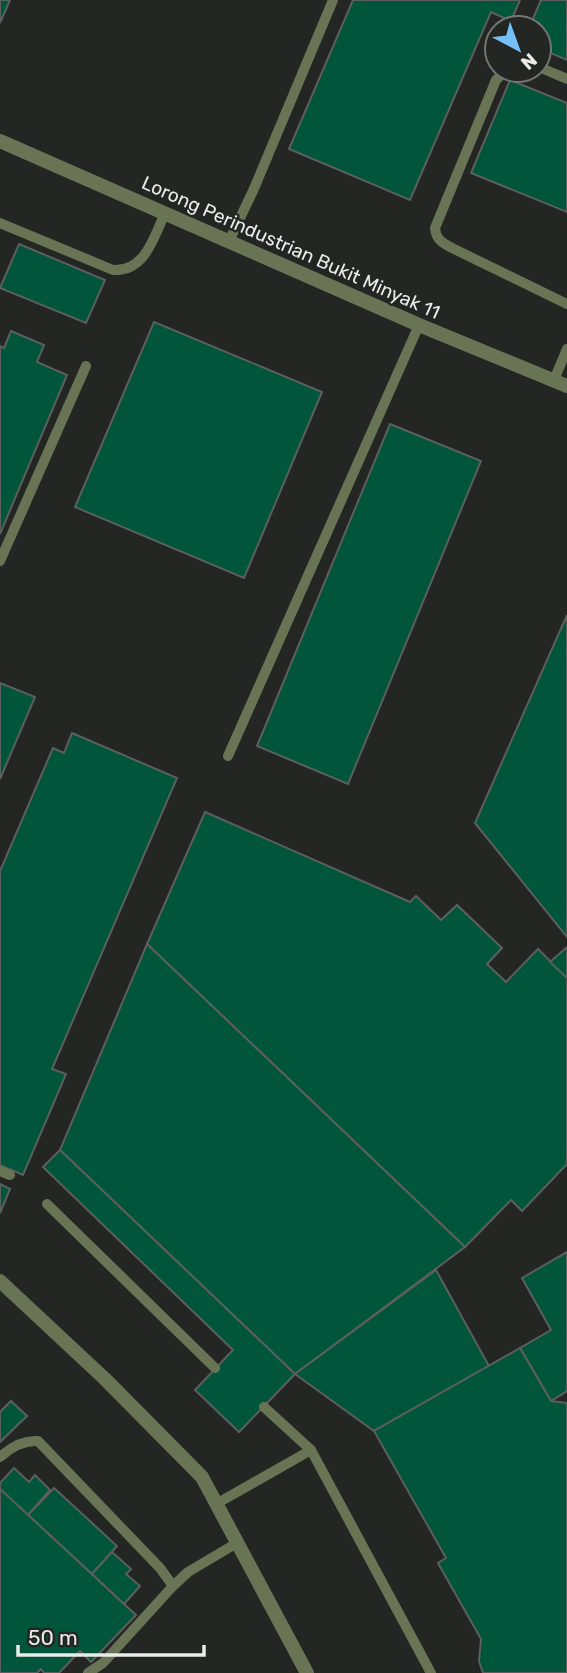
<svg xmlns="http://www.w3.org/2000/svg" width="567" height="1673" viewBox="0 0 567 1673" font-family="Rubik,sans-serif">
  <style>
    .building { fill: #01553a; stroke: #5b5f5d; stroke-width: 2 }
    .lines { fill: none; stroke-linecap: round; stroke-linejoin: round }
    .lane { stroke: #697455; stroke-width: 10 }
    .street { stroke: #697455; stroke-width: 14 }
    .labels { text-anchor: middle; stroke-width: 5; stroke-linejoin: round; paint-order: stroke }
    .street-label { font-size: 19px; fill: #eaecea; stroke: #232623 }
  </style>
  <rect width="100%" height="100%" fill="#232623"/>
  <!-- building -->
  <g class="building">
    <polygon points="0,0 10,0 0,23"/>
    <polygon points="353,0 520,0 511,21 491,12 410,200 289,149"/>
    <polygon points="541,0 567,0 567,60 539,48 539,28 529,28"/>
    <polygon points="510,80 567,103 567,212 471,173"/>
    <polygon points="19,244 105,280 86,323 0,288"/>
    <polygon points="154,322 322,392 244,578 75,507"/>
    <polygon points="11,331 44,345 37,362 67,375 0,534 0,346 4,348"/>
    <polygon points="390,424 481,461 348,784 257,746"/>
    <polygon points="567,615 567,937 475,823"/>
    <polygon points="0,683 35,697 0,779"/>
    <polygon points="72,733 177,778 52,1069 66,1074 23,1175 0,1165 0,871 53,748 64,753"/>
    <polygon points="205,812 410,902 416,896 441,920 457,905 502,948 487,964 506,982 538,949 567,978 567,1164 522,1211 511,1200 465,1247 147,944"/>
    <polygon points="147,944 465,1247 295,1374 60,1150"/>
    <polygon points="567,947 567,978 550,962"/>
    <polygon points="60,1150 295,1374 239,1432 195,1390 233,1350 43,1167"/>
    <polygon points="0,1184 10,1189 0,1213"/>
    <polygon points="567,1252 567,1391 551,1401 520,1348 551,1330 522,1278"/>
    <polygon points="436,1270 489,1366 374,1431 295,1374"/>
    <polygon points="520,1348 551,1401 567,1403 567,1673 483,1673 479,1661 481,1639 438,1563 446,1558 374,1431"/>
    <polygon points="11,1401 27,1416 0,1442 0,1412"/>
    <polygon points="14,1468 29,1482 35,1475 50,1490 28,1515 0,1489 0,1483"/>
    <polygon points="54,1488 117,1546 92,1574 28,1515"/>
    <polygon points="0,1489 136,1615 91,1662 80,1651 59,1673 44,1673 41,1669 37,1673 0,1673"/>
    <polygon points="112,1552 131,1569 126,1574 140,1586 124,1604 92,1574"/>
  </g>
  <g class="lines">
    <!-- lane -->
    <g class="lane">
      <polyline points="539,67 567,79"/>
      <path d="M 506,70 L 496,80 L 435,228 C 436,240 443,243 452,248 L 567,304"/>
      <path d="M 0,223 L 113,270 C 145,272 154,237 165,213"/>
      <polyline points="229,241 253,191 333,0"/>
      <polyline points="554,380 567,349"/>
      <polyline points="0,561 86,366"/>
      <polyline points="228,756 419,325"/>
      <polyline points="0,1171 10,1175"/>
      <polyline points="47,1204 215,1368"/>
      <polyline points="264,1407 311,1450 431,1673"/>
      <path d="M 0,1457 C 11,1447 23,1440 38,1441 L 160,1568 L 173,1586 L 188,1572 L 237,1543"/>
      <polyline points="216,1504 311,1450"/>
      <polyline points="88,1673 103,1663 173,1586"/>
    </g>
    <!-- street -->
    <g class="street">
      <polyline points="0,141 419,325 567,386"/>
      <polyline points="0,1281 105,1379 202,1477 307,1673"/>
    </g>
  </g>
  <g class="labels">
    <!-- street labels -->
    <g class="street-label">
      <text transform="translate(291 247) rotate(24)" y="7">Lorong Perindustrian Bukit Minyak 11</text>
    </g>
  </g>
  <!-- north arrow -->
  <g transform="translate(518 49) rotate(139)"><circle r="33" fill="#232623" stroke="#737573" stroke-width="2"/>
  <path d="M0-5L12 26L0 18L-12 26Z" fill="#75c0f6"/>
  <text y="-10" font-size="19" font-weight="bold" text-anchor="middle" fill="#eaecea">N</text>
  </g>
  <!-- scale -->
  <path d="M18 1645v10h186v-10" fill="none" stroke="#eaecea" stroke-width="3.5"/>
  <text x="28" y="1645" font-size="21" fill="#eaecea" stroke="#232623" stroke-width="5" paint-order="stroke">50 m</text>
</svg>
